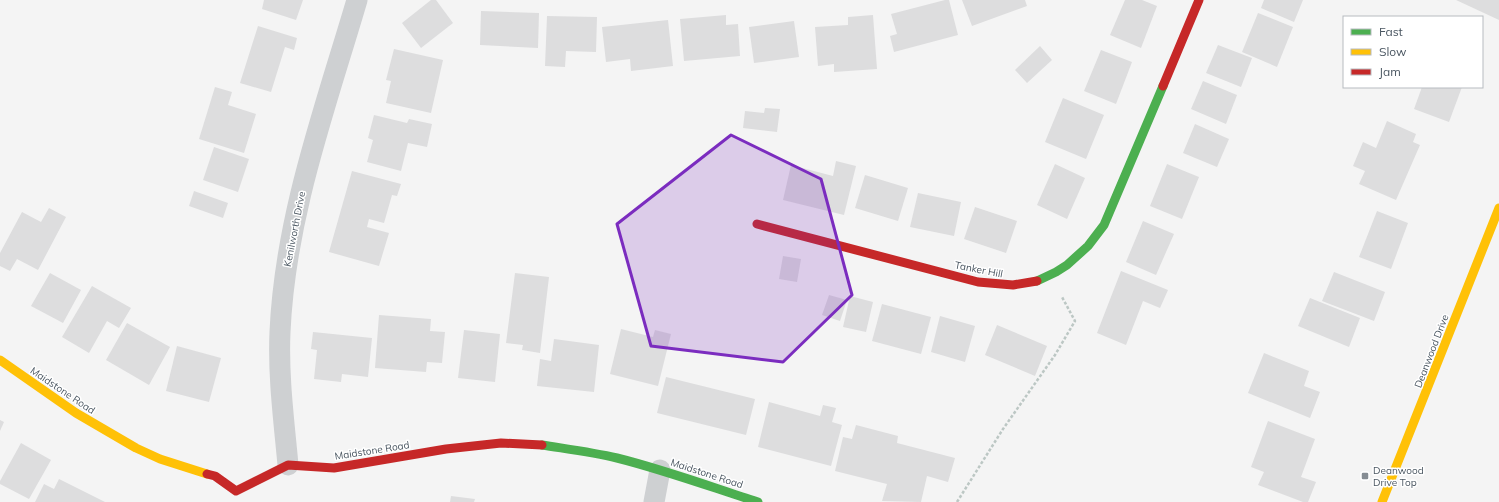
<svg xmlns="http://www.w3.org/2000/svg" width="1499" height="502" viewBox="0 0 1499 502" font-family="Mulish,sans-serif">
  <style>
    .building { fill: #ddddde }
    .lines { fill: none; stroke-linecap: round; stroke-linejoin: round }
    .path { stroke: #bcc7c4; stroke-width: 2.5; stroke-dasharray: 3 2; stroke-linecap: butt }
    .street { stroke: #ced0d2; stroke-width: 21 }
    .fast { stroke: #4caf50; stroke-width: 9 }
    .slow { stroke: #ffc107; stroke-width: 9 }
    .jam { stroke: #c62828; stroke-width: 9 }
    .marked { fill: #7b2cbf; fill-opacity: 0.2; stroke: #7b2cbf; stroke-width: 3; stroke-linejoin: round }
    .poi-dot { fill: #868d94; stroke: #fff; stroke-width: 1.5 }
    .labels { text-anchor: middle; stroke-width: 3; stroke-linejoin: round; paint-order: stroke }
    .street-label { font-size: 10px; fill: #4a5661; stroke: #fff }
    .poi-label { font-size: 10px; fill: #4a5661; stroke: #fff; text-anchor: start }
  </style>
  <rect width="100%" height="100%" fill="#f4f4f4"/>
  <!-- building -->
  <g class="building">
    <polygon points="264,0 303,0 296,20 262,9"/>
    <polygon points="431,0 436,0 453,23 421,48 402,23"/>
    <polygon points="945,0 949,0 958,35 894,52 890,36 897,34 891,14"/>
    <polygon points="962,0 1025,0 1027,6 972,26"/>
    <polygon points="1125,0 1142,0 1157,6 1141,48 1110,35"/>
    <polygon points="1264,0 1303,0 1294,22 1261,8"/>
    <polygon points="1456,0 1499,0 1499,20"/>
    <polygon points="481,11 539,13 538,48 480,45"/>
    <polygon points="1258,13 1293,27 1277,67 1242,52"/>
    <polygon points="726,15 726,25 738,24 740,56 684,61 680,19"/>
    <polygon points="873,15 877,69 834,72 834,64 818,66 815,27 848,25 848,17"/>
    <polygon points="547,16 597,17 596,52 566,51 565,67 545,66"/>
    <polygon points="668,20 673,66 631,71 630,59 606,62 602,27"/>
    <polygon points="794,21 799,57 754,63 749,27"/>
    <polygon points="258,26 297,38 294,50 285,47 271,92 240,83"/>
    <polygon points="1218,45 1252,58 1241,87 1206,73"/>
    <polygon points="1040,46 1052,60 1027,83 1015,70"/>
    <polygon points="394,49 443,60 431,113 386,103 391,81 386,80"/>
    <polygon points="1101,50 1132,62 1116,104 1084,91"/>
    <polygon points="1203,81 1237,95 1226,124 1191,109"/>
    <polygon points="215,87 232,92 228,105 256,114 244,153 199,139"/>
    <polygon points="1422,87 1462,87 1449,122 1414,109"/>
    <polygon points="1063,98 1104,115 1086,159 1045,142"/>
    <polygon points="765,108 780,109 777,132 743,128 745,111 764,113"/>
    <polygon points="374,115 407,123 409,119 432,124 427,147 408,143 401,171 367,162 373,140 368,138"/>
    <polygon points="1387,121 1416,134 1413,142 1420,145 1396,200 1359,184 1365,171 1353,166 1363,142 1376,148"/>
    <polygon points="1195,124 1229,139 1217,167 1183,153"/>
    <polygon points="214,147 249,159 238,192 203,180"/>
    <polygon points="836,161 856,166 844,215 783,200 791,165 833,176"/>
    <polygon points="1055,164 1085,178 1067,219 1037,205"/>
    <polygon points="1167,164 1199,177 1182,219 1150,206"/>
    <polygon points="352,171 401,184 397,196 392,195 384,223 369,219 367,227 389,233 379,266 329,252"/>
    <polygon points="865,175 908,188 898,221 855,208"/>
    <polygon points="194,191 228,203 223,218 189,206"/>
    <polygon points="918,193 961,202 954,236 910,227"/>
    <polygon points="975,207 1017,221 1006,253 964,239"/>
    <polygon points="49,208 66,217 38,270 17,259 10,271 0,266 0,253 22,212 41,222"/>
    <polygon points="1377,211 1408,223 1391,269 1359,257"/>
    <polygon points="1143,221 1174,234 1156,275 1126,262"/>
    <polygon points="783,256 801,259 797,282 779,279"/>
    <polygon points="1121,271 1168,290 1160,308 1143,301 1126,345 1097,333"/>
    <polygon points="1334,272 1385,292 1374,321 1322,301"/>
    <polygon points="50,273 81,290 63,323 31,306"/>
    <polygon points="515,273 549,277 540,353 522,350 523,345 506,343"/>
    <polygon points="92,286 131,308 119,328 107,321 89,353 62,337"/>
    <polygon points="829,295 847,300 840,321 822,315"/>
    <polygon points="850,296 873,302 866,332 843,327"/>
    <polygon points="1310,298 1360,318 1349,347 1298,326"/>
    <polygon points="882,304 931,317 921,354 872,341"/>
    <polygon points="379,315 431,319 430,331 445,332 442,363 427,362 426,372 375,368"/>
    <polygon points="940,316 975,326 965,362 931,352"/>
    <polygon points="127,323 170,347 149,385 106,360"/>
    <polygon points="997,325 1047,346 1035,376 985,355"/>
    <polygon points="621,329 653,337 655,330 671,334 658,386 610,374"/>
    <polygon points="464,330 500,334 495,382 458,378"/>
    <polygon points="313,332 372,338 368,377 342,374 341,382 314,379 317,350 311,349"/>
    <polygon points="554,339 599,345 594,392 537,386 540,359 551,361"/>
    <polygon points="177,346 221,358 209,402 166,391"/>
    <polygon points="1264,353 1309,371 1304,386 1320,392 1310,418 1248,393"/>
    <polygon points="666,377 755,399 746,435 657,413"/>
    <polygon points="769,402 820,416 823,405 836,408 832,422 842,425 831,466 758,447"/>
    <polygon points="0,420 4,422 0,431"/>
    <polygon points="1268,421 1315,439 1301,477 1316,482 1308,502 1303,502 1258,485 1264,472 1251,467"/>
    <polygon points="856,425 898,436 897,443 955,458 948,482 927,476 921,502 882,501 887,484 835,471 843,437 852,439"/>
    <polygon points="21,443 51,460 29,499 0,484 0,481"/>
    <polygon points="59,479 105,502 35,502 44,484 54,489"/>
    <polygon points="451,496 475,499 474,502 450,502"/>
  </g>
  <g class="lines">
    <!-- path -->
    <polyline class="path" points="957,502 1003,429 1055,355 1075,321 1062,297"/>
    <!-- street -->
    <g class="street">
      <path d="M 288,465 C 284,421 278,376 280,332 C 285,217 325,109 357,0"/>
      <polyline points="654,502 660,470"/>
    </g>
    <!-- fast -->
    <g class="fast">
      <polyline points="1037,281 1056,272 1067,265 1088,246 1104,225 1163,86"/>
      <path d="M 542,445 C 567,449 592,452 617,458 C 665,470 711,487 758,502"/>
    </g>
    <!-- slow -->
    <g class="slow">
      <polyline points="0,360 76,413 136,448 160,459 207,474"/>
      <polyline points="1382,502 1499,208"/>
    </g>
    <!-- jam -->
    <g class="jam">
      <polyline points="1163,86 1199,0"/>
      <polyline points="757,224 978,282 1013,285 1037,281"/>
      <polyline points="207,474 215,476 236,491 288,465 334,468 446,449 501,443 542,445"/>
    </g>
  </g>
  <!-- marked area -->
  <path class="marked" d="M 731,135 L 821,179 L 852,295 L 783,362 L 651,346 L 617,224 Z"/>
  <!-- markers -->
  <rect class="poi-dot" x="1361" y="472" width="8" height="8" rx="2"/>
  <g class="labels">
    <!-- street labels -->
    <g class="street-label">
      <text transform="translate(294 229) rotate(-79)" y="4">Kenilworth Drive</text>
      <text transform="translate(979 269) rotate(11)" y="4">Tanker Hill</text>
      <text transform="translate(1431 351) rotate(-69)" y="4">Deanwood Drive</text>
      <text transform="translate(63 390) rotate(34)" y="4">Maidstone Road</text>
      <text transform="translate(372 450) rotate(-9)" y="4">Maidstone Road</text>
      <text transform="translate(707 473) rotate(18)" y="4">Maidstone Road</text>
    </g>
    <!-- poi labels -->
    <g class="poi-label">
      <text x="1373" y="474">Deanwood<tspan x="1373" dy="12">Drive Top</tspan></text>
    </g>
  </g>
  <!-- legend -->
  <rect x="1343" y="16" width="140" height="72" fill="#ffffff" stroke="#b7bbc0"/>
  <rect x="1351" y="29" width="20" height="6" fill="#4caf50" stroke="#b7bbc0"/>
  <text x="1379" y="36" font-size="12" fill="#4a5661">Fast</text>
  <rect x="1351" y="49" width="20" height="6" fill="#ffc107" stroke="#b7bbc0"/>
  <text x="1379" y="56" font-size="12" fill="#4a5661">Slow</text>
  <rect x="1351" y="69" width="20" height="6" fill="#c62828" stroke="#b7bbc0"/>
  <text x="1379" y="76" font-size="12" fill="#4a5661">Jam</text>
</svg>
